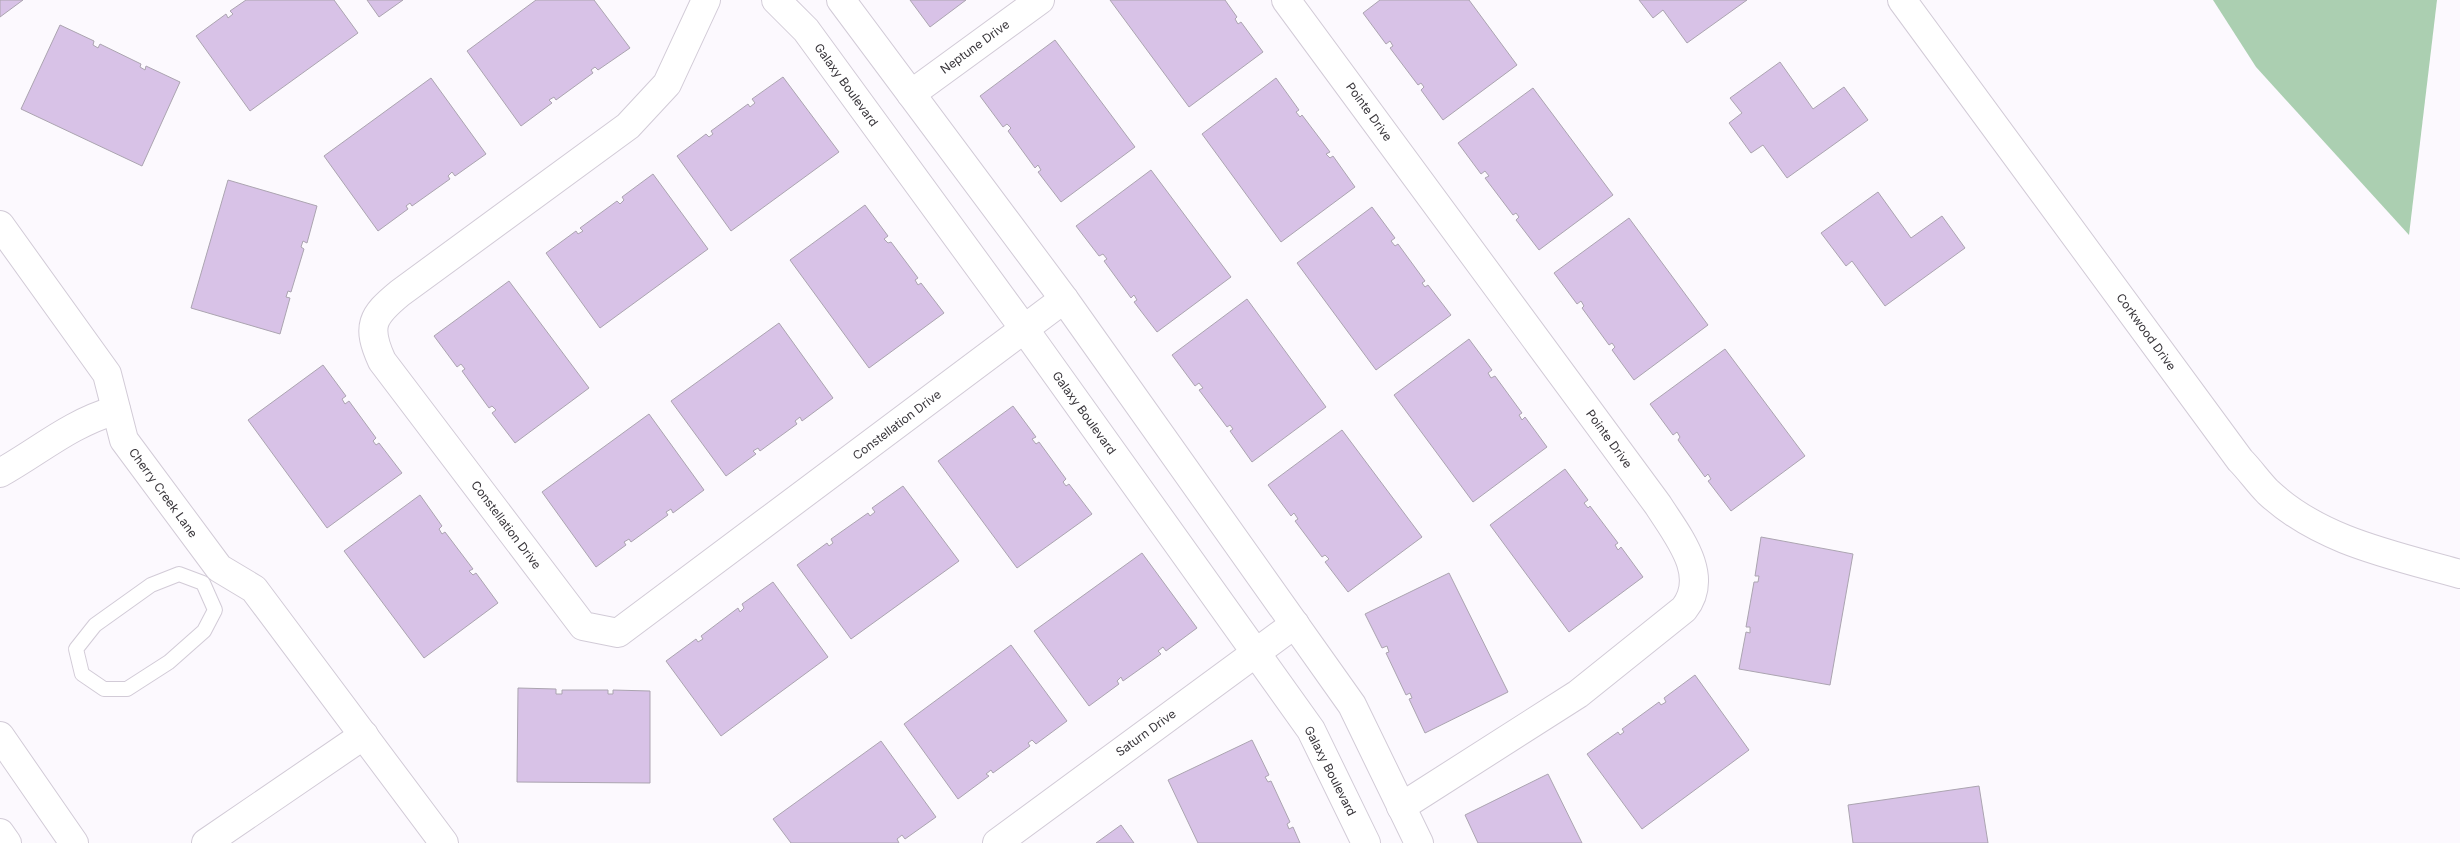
<svg xmlns="http://www.w3.org/2000/svg" width="2460" height="843" viewBox="0 0 2460 843" font-family="Inter,sans-serif">
  <style>
    .forest { fill: #abcfb1 }
    .building { fill: #d8c2e7; stroke: #aba4b0 }
    .lines { fill: none; stroke-linecap: round; stroke-linejoin: round }
    .service-casing { stroke: #d2cbd7; stroke-width: 16 }
    .minor-casing { stroke: #d2cbd7; stroke-width: 30 }
    .service { stroke: #fff; stroke-width: 14 }
    .minor { stroke: #fff; stroke-width: 28 }
    .labels { text-anchor: middle; stroke-width: 4; stroke-linejoin: round; paint-order: stroke }
    .street-label { font-size: 12px; fill: #39363b; stroke: #fff }
  </style>
  <rect width="100%" height="100%" fill="#fcf9fe"/>
  <!-- forest -->
  <polygon class="forest" points="2213,0 2437,0 2409,235 2256,67"/>
  <!-- building -->
  <g class="building">
    <polygon points="0,0 23,0 0,17"/>
    <polygon points="246,0 334,0 358,33 250,111 196,36 226,14 228,18 233,14 230,11"/>
    <polygon points="367,0 403,0 379,17"/>
    <polygon points="536,0 594,0 630,48 598,70 595,67 591,70 593,73 556,100 554,97 549,100 552,103 521,126 467,51"/>
    <polygon points="910,0 966,0 930,27"/>
    <polygon points="1110,0 1225,0 1237,17 1235,19 1238,24 1241,22 1263,52 1189,107"/>
    <polygon points="1380,0 1469,0 1517,65 1443,120 1421,90 1424,87 1421,83 1418,85 1390,48 1393,46 1390,41 1386,44 1363,13"/>
    <polygon points="1639,0 1747,0 1687,43 1663,10 1653,18"/>
    <polygon points="60,25 94,41 93,45 98,48 100,44 141,64 140,67 145,70 146,66 180,82 142,166 21,109"/>
    <polygon points="1055,40 1135,147 1061,202 1038,172 1041,170 1038,165 1035,168 1008,131 1011,128 1007,124 1003,127 980,96"/>
    <polygon points="1780,62 1813,109 1844,87 1868,120 1787,178 1763,145 1751,153 1729,123 1742,113 1730,98"/>
    <polygon points="783,77 839,152 731,231 677,156 706,134 709,137 713,134 711,131 748,104 750,107 755,103 752,99"/>
    <polygon points="431,78 486,154 455,176 452,172 448,176 450,179 412,206 410,203 406,206 408,209 378,231 324,156"/>
    <polygon points="1276,78 1299,110 1296,112 1300,117 1302,115 1330,152 1326,154 1330,158 1333,156 1355,187 1281,242 1202,134"/>
    <polygon points="1533,88 1613,195 1539,250 1516,220 1519,217 1516,213 1513,215 1485,178 1489,176 1485,171 1481,174 1458,143"/>
    <polygon points="1151,170 1231,277 1157,332 1134,302 1137,300 1134,295 1131,298 1104,261 1107,259 1103,254 1099,256 1076,226"/>
    <polygon points="653,174 708,249 600,328 546,253 576,231 578,234 583,231 580,228 617,201 620,204 624,200 622,197"/>
    <polygon points="228,180 317,206 307,243 303,241 301,247 304,249 291,292 288,291 286,297 290,298 280,334 191,308"/>
    <polygon points="1878,192 1911,238 1942,216 1965,248 1885,306 1852,261 1846,266 1821,233"/>
    <polygon points="865,205 888,236 884,239 888,243 891,242 918,278 915,280 918,285 921,283 944,313 869,368 790,260"/>
    <polygon points="1372,207 1395,238 1391,241 1395,246 1398,244 1425,281 1422,283 1425,287 1428,285 1451,315 1376,370 1297,263"/>
    <polygon points="1629,218 1708,325 1634,380 1612,350 1615,347 1612,343 1609,345 1582,308 1584,306 1581,301 1577,304 1554,273"/>
    <polygon points="509,281 589,388 515,443 492,413 496,410 492,406 489,408 462,371 465,369 461,364 457,367 434,336"/>
    <polygon points="1247,299 1326,407 1252,462 1230,431 1233,429 1230,425 1227,427 1199,390 1203,388 1199,383 1195,386 1172,355"/>
    <polygon points="779,323 833,398 802,421 800,417 795,421 797,424 760,451 758,448 753,451 756,454 726,476 671,401"/>
    <polygon points="1469,339 1492,370 1488,373 1491,378 1495,376 1522,413 1519,415 1522,420 1525,417 1547,447 1473,502 1394,395"/>
    <polygon points="1725,349 1805,456 1731,511 1708,481 1711,479 1708,474 1705,477 1678,440 1680,437 1677,432 1673,435 1650,404"/>
    <polygon points="323,365 346,396 342,399 345,404 349,401 376,438 373,441 376,445 379,443 402,473 327,528 248,420"/>
    <polygon points="1013,406 1036,437 1032,439 1036,444 1039,442 1066,479 1063,482 1066,486 1069,484 1092,514 1017,568 938,461"/>
    <polygon points="649,414 704,490 673,513 671,509 666,512 668,515 631,542 629,539 624,542 626,545 596,567 542,492"/>
    <polygon points="1342,430 1422,537 1348,592 1325,562 1329,559 1325,555 1322,557 1295,521 1298,519 1294,513 1291,516 1268,485"/>
    <polygon points="1565,469 1588,500 1584,503 1588,508 1590,506 1618,543 1615,545 1618,550 1621,547 1643,577 1569,632 1490,525"/>
    <polygon points="903,486 959,561 851,639 797,565 827,543 829,546 833,543 831,539 868,513 870,516 875,512 872,508"/>
    <polygon points="420,495 442,526 439,529 442,534 445,532 473,569 469,571 473,575 476,573 498,603 424,658 344,551"/>
    <polygon points="1761,537 1853,554 1830,685 1739,669 1746,632 1750,633 1750,627 1746,627 1754,582 1758,582 1759,576 1755,576"/>
    <polygon points="1142,553 1197,628 1166,651 1163,647 1158,651 1161,654 1123,681 1121,677 1117,681 1119,684 1089,706 1034,631"/>
    <polygon points="1449,573 1508,692 1425,733 1409,699 1412,698 1410,693 1406,695 1386,653 1389,652 1387,646 1382,648 1365,614"/>
    <polygon points="773,582 828,657 721,736 666,661 696,639 698,642 703,639 701,636 738,608 740,612 744,608 742,604"/>
    <polygon points="1011,645 1067,721 1036,744 1032,740 1028,743 1030,746 993,773 991,770 986,774 989,776 958,799 904,724"/>
    <polygon points="1695,675 1749,750 1642,829 1587,754 1618,732 1620,735 1624,732 1622,729 1659,702 1661,705 1666,702 1664,698"/>
    <polygon points="518,688 556,689 556,694 562,694 562,690 608,690 608,694 613,694 613,690 650,691 650,783 517,782"/>
    <polygon points="1252,740 1269,775 1265,777 1268,782 1271,781 1290,822 1287,824 1289,829 1293,827 1300,843 1198,843 1168,780"/>
    <polygon points="881,741 936,817 905,839 902,835 897,839 899,843 791,843 773,819"/>
    <polygon points="1548,774 1582,843 1478,843 1465,815"/>
    <polygon points="1979,786 1988,843 1853,843 1848,805"/>
    <polygon points="1121,825 1134,843 1096,843"/>
  </g>
  <g class="lines">
    <defs>
      <polygon id="service" points="179,574 203,583 215,610 204,631 169,662 127,689 104,689 82,674 76,649 95,625 151,585"/>
      <g id="minor">
        <path d="M 706,0 L 667,84 L 628,126 L 400,293 C 372,316 366,326 382,361 L 583,626 L 618,633 L 1064,299"/>
        <polyline points="776,0 806,30 1025,330 1311,730 1366,843"/>
        <polyline points="841,0 1064,299 1352,705 1419,843"/>
        <path d="M 1286,0 L 1658,505 C 1677,535 1711,575 1684,609 L 1578,694 L 1401,807"/>
        <path d="M 1902,0 L 2240,460 C 2250,470 2258,482 2268,492 C 2320,541 2393,555 2460,574"/>
        <polyline points="911,94 1040,0"/>
        <polyline points="0,225 107,374 124,440 219,568 254,589 444,843"/>
        <path d="M 0,473 C 41,450 69,424 116,410"/>
        <polyline points="0,736 74,843"/>
        <polyline points="0,833 7,843"/>
        <polyline points="206,843 364,735"/>
        <polyline points="997,843 1295,624"/>
      </g>
    </defs>
    <!-- service casing -->
    <use href="#service" class="service-casing"/>
    <!-- minor casing -->
    <use href="#minor" class="minor-casing"/>
    <!-- service -->
    <use href="#service" class="service"/>
    <!-- minor -->
    <use href="#minor" class="minor"/>
  </g>
  <g class="labels">
    <!-- street labels -->
    <g class="street-label">
      <text transform="translate(975 47) rotate(-36)" y="4">Neptune Drive</text>
      <text transform="translate(846 85) rotate(54)" y="4">Galaxy Boulevard</text>
      <text transform="translate(1369 112) rotate(54)" y="4">Pointe Drive</text>
      <text transform="translate(2146 332) rotate(54)" y="4">Corkwood Drive</text>
      <text transform="translate(1084 413) rotate(54)" y="4">Galaxy Boulevard</text>
      <text transform="translate(897 425) rotate(-37)" y="4">Constellation Drive</text>
      <text transform="translate(1609 439) rotate(54)" y="4">Pointe Drive</text>
      <text transform="translate(163 493) rotate(54)" y="4">Cherry Creek Lane</text>
      <text transform="translate(506 525) rotate(53)" y="4">Constellation Drive</text>
      <text transform="translate(1146 733) rotate(-36)" y="4">Saturn Drive</text>
      <text transform="translate(1330 771) rotate(63)" y="4">Galaxy Boulevard</text>
    </g>
  </g>
</svg>
